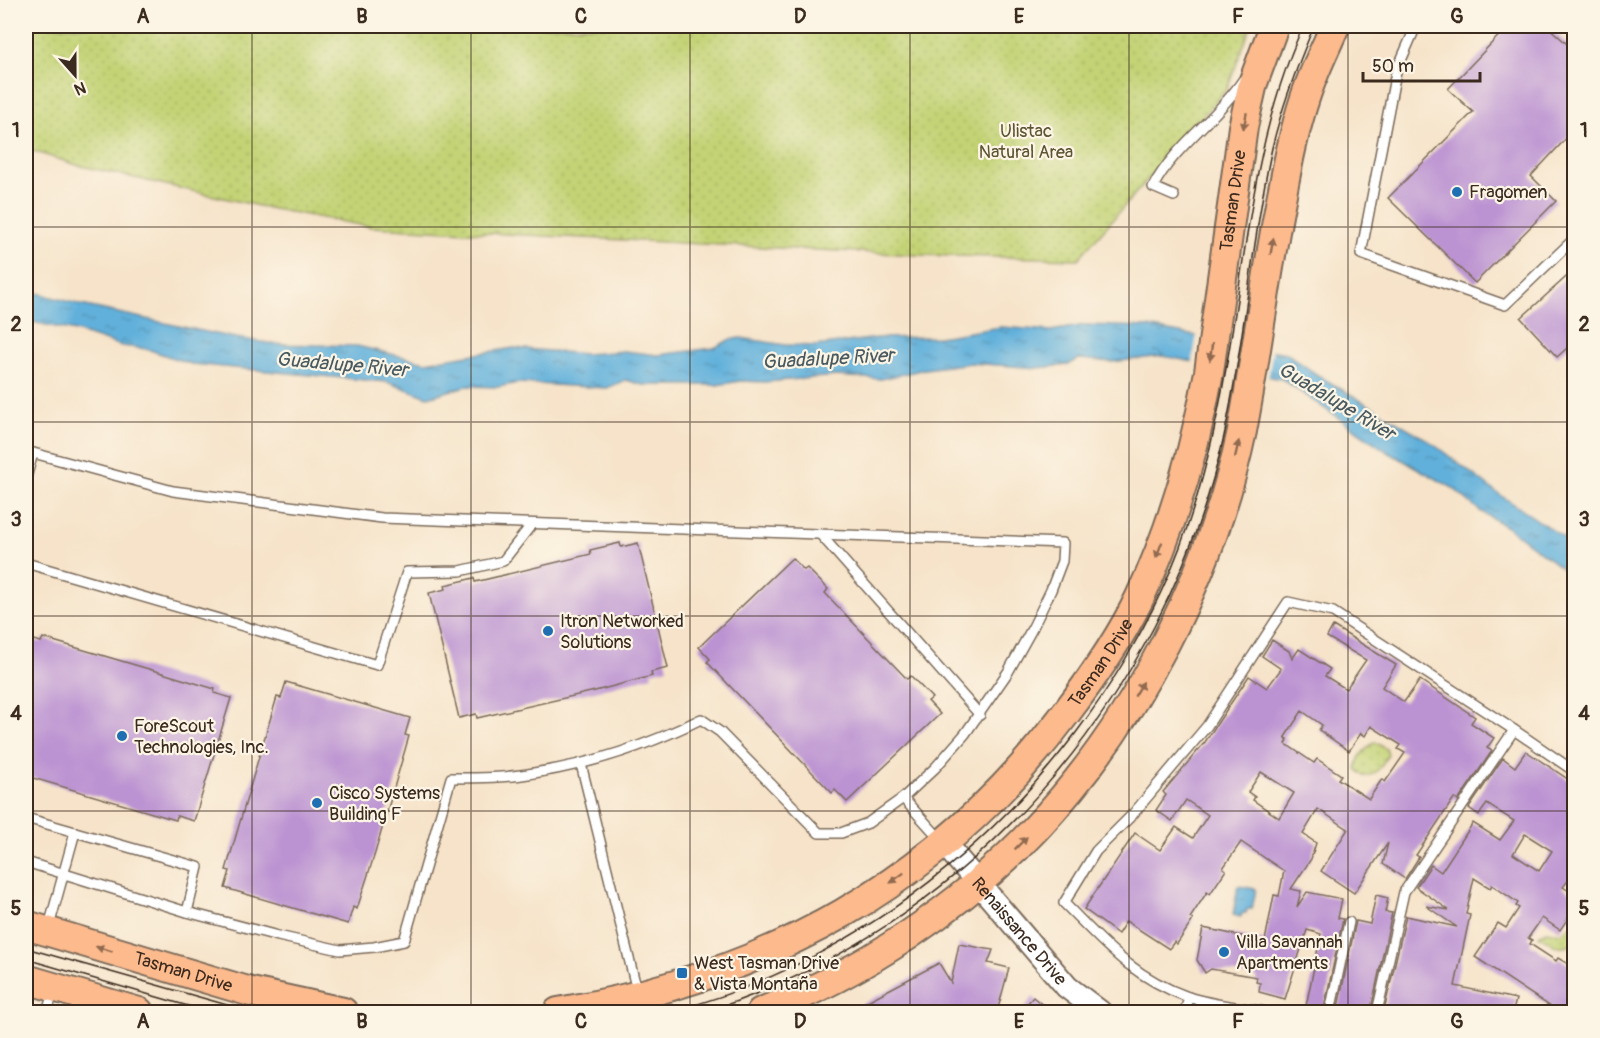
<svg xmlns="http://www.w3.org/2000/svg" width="1600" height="1038" viewBox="0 0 1600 1038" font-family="Pangolin,sans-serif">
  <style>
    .park { fill: url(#park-dots); stroke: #7f7e4a; stroke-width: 1.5 }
    .water { fill: url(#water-ripples); stroke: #4e6d7c; stroke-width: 1.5 }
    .pier { fill: #f6e3c9 }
    .building { fill: #bb93d2; fill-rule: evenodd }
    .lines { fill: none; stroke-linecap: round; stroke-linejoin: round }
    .service-casing { stroke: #7c6b5a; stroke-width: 12 }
    .tertiary-casing { stroke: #7c6b5a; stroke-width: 26 }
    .primary-casing { stroke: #7c6b5a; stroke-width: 32 }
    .service { stroke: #fff; stroke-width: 9 }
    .tertiary { stroke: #fff; stroke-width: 22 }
    .primary { stroke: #fcba8d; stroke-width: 28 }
    .tram { stroke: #3b2a1e; stroke-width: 1.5 }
    .oneway { fill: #926b50 }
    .grid { fill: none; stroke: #3b2a1e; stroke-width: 1.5; stroke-opacity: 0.55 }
    .poi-dot { fill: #1f6fb2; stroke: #fcf5e5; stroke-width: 2 }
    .labels { text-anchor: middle; stroke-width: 4.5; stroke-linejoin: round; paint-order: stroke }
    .park-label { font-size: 18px; fill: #5d5434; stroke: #fcf5e5 }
    .poi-label { font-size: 18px; fill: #3b2a1e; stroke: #fcf5e5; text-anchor: start }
    .street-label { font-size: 18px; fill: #3b2a1e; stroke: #fcf5e5 }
    .water-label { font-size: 20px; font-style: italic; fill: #485960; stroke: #fcf5e5 }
    .neatline { fill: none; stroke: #3b2a1e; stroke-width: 2 }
    .grid-label { font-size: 20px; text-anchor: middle; font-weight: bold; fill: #3b2a1e }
  </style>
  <defs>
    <pattern id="park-dots" width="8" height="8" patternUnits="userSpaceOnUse" patternTransform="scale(1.5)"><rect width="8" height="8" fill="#c3d375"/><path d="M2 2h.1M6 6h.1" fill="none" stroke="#a8b565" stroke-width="1.8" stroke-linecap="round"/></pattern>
    <pattern id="water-ripples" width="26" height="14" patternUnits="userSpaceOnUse" patternTransform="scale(1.5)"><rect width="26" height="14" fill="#61b0db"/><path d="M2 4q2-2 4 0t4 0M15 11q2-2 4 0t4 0" fill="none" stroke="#518fb1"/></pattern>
  </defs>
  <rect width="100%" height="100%" fill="#fcf5e5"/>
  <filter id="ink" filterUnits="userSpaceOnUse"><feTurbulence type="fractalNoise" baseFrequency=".0167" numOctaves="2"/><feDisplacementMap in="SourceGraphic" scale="12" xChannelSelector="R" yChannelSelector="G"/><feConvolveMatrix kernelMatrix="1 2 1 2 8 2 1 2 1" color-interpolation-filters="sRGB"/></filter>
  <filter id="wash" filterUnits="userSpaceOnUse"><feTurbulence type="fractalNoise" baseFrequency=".008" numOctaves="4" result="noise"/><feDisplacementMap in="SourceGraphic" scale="24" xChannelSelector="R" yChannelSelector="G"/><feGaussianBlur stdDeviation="1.35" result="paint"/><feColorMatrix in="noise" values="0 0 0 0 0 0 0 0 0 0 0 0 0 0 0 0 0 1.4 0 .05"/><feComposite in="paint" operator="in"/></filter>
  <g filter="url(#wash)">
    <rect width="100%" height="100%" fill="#f6e3c9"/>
    <!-- park -->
    <g class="park">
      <polygon points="26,26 1251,26 1227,89 1078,259 918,255 371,227 268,208 77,165 26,149"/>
      <path d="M 1375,742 L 1386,749 L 1388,754 C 1383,764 1376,777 1364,776 L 1357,770 C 1356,757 1365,749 1375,742 Z"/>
      <polygon points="1574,923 1574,944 1557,947 1539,935 1546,931 1561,933"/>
    </g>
    <!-- water -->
    <g class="water">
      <polygon points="26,290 81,305 230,337 274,344 357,346 425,362 514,348 585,354 624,351 658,355 714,348 731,339 741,338 785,345 815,346 878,338 939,337 1001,327 1051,331 1085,325 1148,327 1286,353 1319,376 1428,440 1496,492 1564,538 1574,546 1574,577 1507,527 1480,511 1453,488 1388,452 1282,379 1163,356 1111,362 1079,359 1068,365 1037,368 971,363 925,369 881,379 836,376 765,382 740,381 717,385 643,385 626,380 607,388 518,383 498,387 466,386 428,397 387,382 191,364 147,349 122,346 76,331 32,322 26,320"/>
      <polygon points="1238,886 1256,889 1252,909 1247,909 1246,913 1242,913 1241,917 1233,915"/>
    </g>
    <!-- pier -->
    <polygon class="pier" points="1197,334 1273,348 1268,380 1192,364"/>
    <g id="blocks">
      <!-- building -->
      <g class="building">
        <polygon points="1508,26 1547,26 1575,51 1575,129 1531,176 1556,201 1475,283 1388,198 1473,112 1448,89"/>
        <polygon points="1575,269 1575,341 1557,357 1521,318"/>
        <polygon points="620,543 621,547 638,543 668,668 651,672 652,676 595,691 477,718 476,714 459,718 429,593 446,589 445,585 474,578 475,582 591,554 590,550"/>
        <polygon points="792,558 804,570 807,568 828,589 825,593 907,679 911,676 932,698 928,701 940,714 847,802 835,790 832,793 748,705 707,662 710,659 699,647"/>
        <path d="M 1333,626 L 1396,665 L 1382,687 L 1404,702 L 1420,680 L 1475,717 L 1471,723 L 1494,738 L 1487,748 L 1492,751 L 1458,801 L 1454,798 L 1416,855 L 1419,857 L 1405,879 L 1383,864 L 1388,843 L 1354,893 L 1321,871 L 1348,829 L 1318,809 L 1303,834 L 1316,843 L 1311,859 L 1291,889 L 1301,891 L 1297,907 L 1307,892 L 1342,899 L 1338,918 L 1343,919 L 1324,1009 L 1306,1006 L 1321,934 L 1307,930 L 1285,999 L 1259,992 L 1260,983 L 1256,982 L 1257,977 L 1211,969 L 1205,973 L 1197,960 L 1203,928 L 1265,941 L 1274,895 L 1279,896 L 1284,871 L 1241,842 L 1223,868 L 1226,870 L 1210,894 L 1207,892 L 1190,918 L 1193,920 L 1177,944 L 1174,942 L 1169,949 L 1126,921 L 1118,934 L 1084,909 L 1135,833 L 1160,850 L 1176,827 L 1193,838 L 1208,815 L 1186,800 L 1172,821 L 1156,810 L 1166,795 L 1163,792 L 1205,742 L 1249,676 L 1267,688 L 1281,669 L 1262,656 L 1272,640 L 1289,651 L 1292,659 L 1299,649 L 1330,669 L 1325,676 L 1346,689 L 1366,660 L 1327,637 ZM 1302,711 L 1322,725 L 1319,730 L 1349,751 L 1361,733 L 1365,736 L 1371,726 L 1401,745 L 1398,749 L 1405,753 L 1385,782 L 1382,779 L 1369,799 L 1338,779 L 1341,775 L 1317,759 L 1314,763 L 1286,744 L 1288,740 L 1285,737 ZM 1261,772 L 1294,793 L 1279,818 L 1253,800 L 1255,797 L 1248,792 Z"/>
        <polygon points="26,638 41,642 43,638 159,672 215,689 214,693 231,698 194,821 177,816 176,820 26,776"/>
        <polygon points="286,682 410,718 405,735 409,736 375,853 357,909 353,907 348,924 225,888 230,871 226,870 260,753 277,697 281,698"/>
        <path d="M 1526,751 L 1575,784 L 1575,872 L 1563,887 L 1575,895 L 1575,908 L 1560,930 L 1542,918 L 1528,938 L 1532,940 L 1530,944 L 1556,961 L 1558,958 L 1575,968 L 1575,1012 L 1566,1012 L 1559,1008 L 1557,1011 L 1475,957 L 1498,923 L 1506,928 L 1519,908 L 1516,906 L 1518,903 L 1492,885 L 1490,888 L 1474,878 L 1466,914 L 1470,915 L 1455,986 L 1516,999 L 1513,1012 L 1384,1011 L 1406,916 L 1457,927 L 1426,906 L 1449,910 L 1416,887 L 1431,865 L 1441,872 L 1473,823 L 1500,840 L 1514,821 L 1487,804 L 1479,815 L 1469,808 L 1503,758 L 1515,767 ZM 1525,834 L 1552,851 L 1539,871 L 1513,854 Z"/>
        <polygon points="1376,895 1388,898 1385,912 1392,913 1371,1009 1365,1007 1364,1012 1337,1012 1356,921 1370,924"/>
        <polygon points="959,944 993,950 988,963 1009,968 997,1012 847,1012 939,963 951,983"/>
        <polygon points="1033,997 1051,1012 1020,1012"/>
      </g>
    </g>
  </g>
  <g filter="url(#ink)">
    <use href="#blocks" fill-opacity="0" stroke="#7c6b5a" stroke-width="1.5"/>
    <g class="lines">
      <defs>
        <g id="service">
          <polyline points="1416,26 1396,72 1361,254 1505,305 1574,239"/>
          <path d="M 1174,196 L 1153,187 C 1175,145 1217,119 1243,80"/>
          <path d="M 26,451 L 173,491 L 382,518 L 1063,543 L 1062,561 L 1051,590 L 1033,627 L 1008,672 L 965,734 L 935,768 L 903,798 L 868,823 L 841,833 L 819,833 L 720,732 L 701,719 C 649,745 591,764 534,773 C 507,778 478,778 451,778 L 404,941 L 374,947 L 340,950 L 278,936 L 187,912 L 26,862"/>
          <polyline points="26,478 33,453"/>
          <polyline points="820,534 980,715"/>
          <polyline points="26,563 377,665 407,572 460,571 503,561 532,524"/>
          <polyline points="581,764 637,991"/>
          <polyline points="903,798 942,841"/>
          <polyline points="26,818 198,867 187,912"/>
          <polyline points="48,930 75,832"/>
          <polyline points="47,1012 54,990"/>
          <polyline points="1185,1012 1189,997"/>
          <path d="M 1265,1012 C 1240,1007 1212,1005 1188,997 C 1131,976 1105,944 1064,903 L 1096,851 L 1133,814 L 1207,726 L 1288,602 L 1333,612 L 1514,730"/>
          <polyline points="1330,1012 1349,922"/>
          <polyline points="1377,1012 1404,892 1514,730 1574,771"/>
        </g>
        <g id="tertiary">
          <path id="s1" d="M 944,843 L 1067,987 L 1100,1012"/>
        </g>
        <g id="primary">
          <path id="s2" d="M 26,925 L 251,992 L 343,1012"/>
          <polyline points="26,979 139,1012"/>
          <path id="s3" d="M 558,1012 C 767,977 938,884 1066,713 C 1094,676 1120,639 1140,597 C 1173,526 1195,449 1209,372 L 1243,127 L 1253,83 L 1274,26"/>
          <path d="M 761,1012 C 862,973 960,908 1035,829 C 1136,723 1212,573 1242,431 C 1256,358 1265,283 1279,210 C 1286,173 1293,134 1305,98 C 1313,73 1325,49 1335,26"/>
        </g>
      </defs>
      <!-- service casing -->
      <use href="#service" class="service-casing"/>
      <!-- tertiary casing -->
      <use href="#tertiary" class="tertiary-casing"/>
      <!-- primary casing -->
      <use href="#primary" class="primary-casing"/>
      <!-- service -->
      <use href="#service" class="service"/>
      <!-- tertiary -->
      <use href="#tertiary" class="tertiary"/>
      <!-- primary -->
      <use href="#primary" class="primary"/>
      <!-- tram -->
      <g class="tram">
        <polyline points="26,948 252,1012"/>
        <polyline points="26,959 209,1012"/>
        <path d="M 670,1012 C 886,955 1067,792 1161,592 C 1185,541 1202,485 1214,430 C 1245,295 1245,154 1303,26"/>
        <path d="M 705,1012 C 966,930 1164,701 1224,436 C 1245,341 1251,243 1272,148 C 1282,106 1297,66 1314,26"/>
      </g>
    </g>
    <!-- one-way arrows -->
    <defs><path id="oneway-solid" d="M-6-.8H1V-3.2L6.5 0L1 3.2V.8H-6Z" transform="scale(1.5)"/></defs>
    <g class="oneway">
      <use href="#oneway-solid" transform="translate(1245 121) rotate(101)"/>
      <use href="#oneway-solid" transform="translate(1272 246) rotate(-80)"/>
      <use href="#oneway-solid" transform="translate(1211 352) rotate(98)"/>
      <use href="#oneway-solid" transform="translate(1237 449) rotate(-77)"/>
      <use href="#oneway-solid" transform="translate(1159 550) rotate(111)"/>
      <use href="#oneway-solid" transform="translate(1139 689) rotate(-59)"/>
      <use href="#oneway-solid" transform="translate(1021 843) rotate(-45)"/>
      <use href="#oneway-solid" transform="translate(897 878) rotate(143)"/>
      <use href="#oneway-solid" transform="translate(104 949) rotate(-164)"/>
    </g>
  </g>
  <!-- grid -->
  <path class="grid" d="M 252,26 L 252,1012M 471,26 L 471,1012M 690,26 L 690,1012M 910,26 L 910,1012M 1129,26 L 1129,1012M 1348,26 L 1348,1012M 26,227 L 1574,227M 26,422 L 1574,422M 26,616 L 1574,616M 26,811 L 1574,811"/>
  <!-- markers -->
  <g class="poi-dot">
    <circle cx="1457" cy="192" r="6"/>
    <circle cx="548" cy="631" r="6"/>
    <circle cx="122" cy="736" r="6"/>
    <circle cx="317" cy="803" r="6"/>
    <circle cx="1224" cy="952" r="6"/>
    <rect x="676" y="967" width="12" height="12" rx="3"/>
  </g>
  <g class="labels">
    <!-- park labels -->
    <g class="park-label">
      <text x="1026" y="137">Ulistac<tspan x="1026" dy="21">Natural Area</tspan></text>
    </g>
    <!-- poi labels -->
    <g class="poi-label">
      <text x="1469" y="198">Fragomen</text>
      <text x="560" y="627">Itron Networked<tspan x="560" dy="21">Solutions</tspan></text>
      <text x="134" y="732">ForeScout<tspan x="134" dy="21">Technologies, Inc.</tspan></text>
      <text x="329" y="799">Cisco Systems<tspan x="329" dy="21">Building F</tspan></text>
      <text x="1236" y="948">Villa Savannah<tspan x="1236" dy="21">Apartments</tspan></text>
      <text x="694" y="969">West Tasman Drive<tspan x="694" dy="21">&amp; Vista Montaña</tspan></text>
    </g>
    <!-- street labels -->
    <g class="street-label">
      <text dy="6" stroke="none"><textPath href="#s3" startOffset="1152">Tasman Drive</textPath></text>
      <text dy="6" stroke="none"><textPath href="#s3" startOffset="666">Tasman Drive</textPath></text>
      <text dy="6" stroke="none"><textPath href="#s1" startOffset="116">Renaissance Drive</textPath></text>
      <text dy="6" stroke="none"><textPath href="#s2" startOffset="164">Tasman Drive</textPath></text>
    </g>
    <!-- water labels -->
    <g class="water-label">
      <text transform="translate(828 358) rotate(-3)" y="7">Guadalupe River</text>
      <text transform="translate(342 364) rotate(5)" y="7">Guadalupe River</text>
      <text transform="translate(1337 401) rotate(31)" y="7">Guadalupe River</text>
    </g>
  </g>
  <!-- margin -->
  <rect width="1600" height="1038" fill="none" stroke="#fcf5e5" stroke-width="66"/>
  <!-- north arrow -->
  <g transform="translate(75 75) rotate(159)" stroke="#fcf5e5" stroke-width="4.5" paint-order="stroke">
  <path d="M0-4.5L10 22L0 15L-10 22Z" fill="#3b2a1e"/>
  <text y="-9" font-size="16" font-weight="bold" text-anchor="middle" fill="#3b2a1e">N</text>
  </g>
  <!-- scale -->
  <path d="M1363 72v9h117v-9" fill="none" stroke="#3b2a1e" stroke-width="3"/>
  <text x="1372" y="72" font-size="18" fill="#3b2a1e" stroke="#fcf5e5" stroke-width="4.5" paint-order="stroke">50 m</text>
  <rect x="33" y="33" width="1534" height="972" class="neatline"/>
  <g class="grid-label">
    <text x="143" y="23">A</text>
    <text x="362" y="23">B</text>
    <text x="581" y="23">C</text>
    <text x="800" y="23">D</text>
    <text x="1019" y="23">E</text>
    <text x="1238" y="23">F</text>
    <text x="1457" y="23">G</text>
    <text x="16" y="137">1</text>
    <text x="1584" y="137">1</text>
    <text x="16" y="331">2</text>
    <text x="1584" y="331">2</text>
    <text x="16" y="526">3</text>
    <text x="1584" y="526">3</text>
    <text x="16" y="720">4</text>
    <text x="1584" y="720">4</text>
    <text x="16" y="915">5</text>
    <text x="1584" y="915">5</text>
    <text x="143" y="1028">A</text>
    <text x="362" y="1028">B</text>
    <text x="581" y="1028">C</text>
    <text x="800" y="1028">D</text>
    <text x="1019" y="1028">E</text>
    <text x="1238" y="1028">F</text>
    <text x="1457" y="1028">G</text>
  </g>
</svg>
